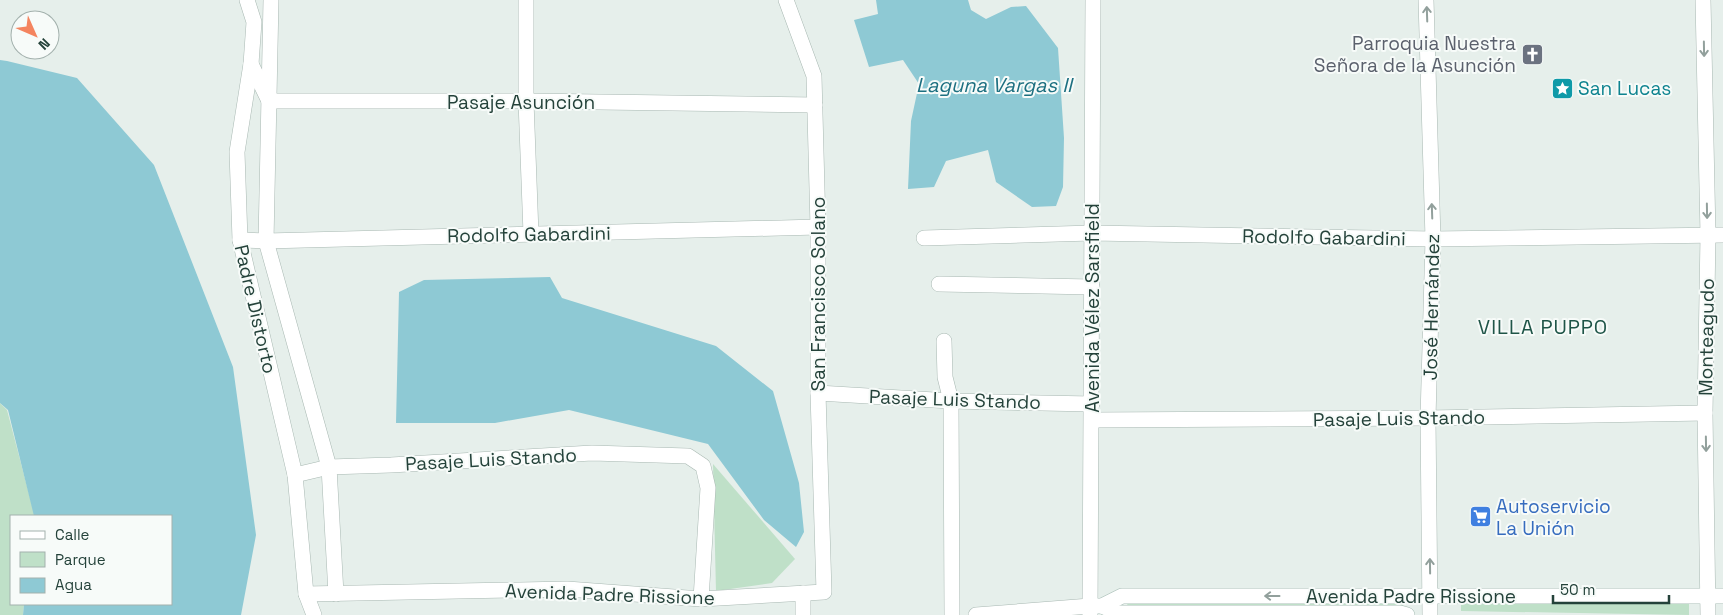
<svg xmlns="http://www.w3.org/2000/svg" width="1723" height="615" viewBox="0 0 1723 615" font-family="'Space Grotesk',sans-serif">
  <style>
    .green { fill: #bfe0c8 }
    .water { fill: #8ec9d4 }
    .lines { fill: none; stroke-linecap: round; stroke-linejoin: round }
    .minor-casing { stroke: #a8b8b2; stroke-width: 16 }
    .tertiary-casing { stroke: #a8b8b2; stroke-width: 16 }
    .secondary-casing { stroke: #a4bbb3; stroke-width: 16 }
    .minor { stroke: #fff; stroke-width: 15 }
    .tertiary { stroke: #fff; stroke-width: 15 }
    .secondary { stroke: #fff; stroke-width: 15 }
    .oneway { stroke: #92a09c }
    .labels { text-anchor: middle; stroke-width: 4; stroke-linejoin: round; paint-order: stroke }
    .worship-label { font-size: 19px; fill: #5b616d; stroke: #f7fbf9; text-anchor: end }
    .culture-label { font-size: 19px; fill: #0d838f; stroke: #f7fbf9; text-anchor: start }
    .street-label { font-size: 19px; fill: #24423a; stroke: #f7fbf9 }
    .shop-label { font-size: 19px; fill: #366cbe; stroke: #f7fbf9; text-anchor: start }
    .water-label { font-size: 20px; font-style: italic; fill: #1c6f80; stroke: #f7fbf9 }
    .neighbourhood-label { font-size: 20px; letter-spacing: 1px; fill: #1f5548; stroke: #f7fbf9 }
  </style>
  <rect width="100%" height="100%" fill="#e6efeb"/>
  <!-- green -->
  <g class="green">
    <polygon points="0,403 7,410 34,513 34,516 11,516 11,604 24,604 23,615 0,615"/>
    <polygon points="713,464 795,559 772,583 716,591"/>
    <polygon points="1128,601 1403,602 1403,607 1127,606"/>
    <polygon points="1689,603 1689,615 1461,611 1461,604"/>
  </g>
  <!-- water -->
  <g class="water">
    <polygon points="876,0 968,0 971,10 986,19 1011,7 1026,6 1058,48 1064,138 1063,187 1056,206 1032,207 996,182 988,150 946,161 934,187 908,189 911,121 919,84 903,60 869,67 854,20 878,14"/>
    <polygon points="0,60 7,61 77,78 154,165 233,367 256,535 241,615 23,615 24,604 171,604 171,516 34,516 8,410 0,403"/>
    <polygon points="550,277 562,298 716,346 773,391 799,483 804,532 796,547 764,520 708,444 569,410 495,423 396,423 399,292 424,280"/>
  </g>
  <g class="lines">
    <defs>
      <g id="minor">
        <polyline points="271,0 266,241 329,467 336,594"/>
        <polyline points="526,0 526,101 531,234"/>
        <polyline points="1426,0 1433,239 1428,418 1430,615"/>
        <polyline points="1703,0 1708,235 1705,413 1708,615"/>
        <polyline points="251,64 269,101 526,101 815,105"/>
        <polyline points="924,238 1092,233 1433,239 1723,235"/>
        <polyline points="240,240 266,241 818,227"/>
        <polyline points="939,284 1092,287"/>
        <polyline points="944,341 945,377 951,401 952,615"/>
        <polyline points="818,393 951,401 1092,404"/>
        <polyline points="1092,420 1428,418 1705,413"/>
        <polyline points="295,475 329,467 391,465 592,453 688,456 703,466 708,488 701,599"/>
        <polyline points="803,593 803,615"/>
        <polyline points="306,594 567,589 701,599 824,592 818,393 818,227 814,76 786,0"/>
      </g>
      <g id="tertiary">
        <polyline points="247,0 254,22 251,64 237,152 240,240 295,475 306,594 314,615"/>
        <polyline points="976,615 1090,606"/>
        <polyline points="1090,615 1093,0"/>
      </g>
      <g id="secondary">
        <polyline points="1090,606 1102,606 1122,596 1723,596"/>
        <polyline points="1102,606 1117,613 1400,613 1407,615"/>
      </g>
    </defs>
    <!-- minor casing -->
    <use href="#minor" class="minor-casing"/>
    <!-- tertiary casing -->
    <use href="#tertiary" class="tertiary-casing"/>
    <!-- secondary casing -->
    <use href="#secondary" class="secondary-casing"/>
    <!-- minor -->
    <use href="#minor" class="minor"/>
    <!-- tertiary -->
    <use href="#tertiary" class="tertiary"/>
    <!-- secondary -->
    <use href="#secondary" class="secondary"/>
  </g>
  <!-- one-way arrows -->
  <defs><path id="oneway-shaft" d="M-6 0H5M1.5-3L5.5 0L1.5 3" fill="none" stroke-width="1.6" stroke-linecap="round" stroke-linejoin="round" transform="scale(1.25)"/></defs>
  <g class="oneway">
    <use href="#oneway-shaft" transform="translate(1427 14) rotate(-92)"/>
    <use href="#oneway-shaft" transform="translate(1704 49) rotate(89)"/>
    <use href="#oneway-shaft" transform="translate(1432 211) rotate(-92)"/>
    <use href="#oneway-shaft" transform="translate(1707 211) rotate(89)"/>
    <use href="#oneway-shaft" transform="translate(1706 444) rotate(89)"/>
    <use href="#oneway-shaft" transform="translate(1430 566) rotate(-91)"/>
    <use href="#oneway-shaft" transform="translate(1272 596) rotate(180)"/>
  </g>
  <!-- icons -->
  <defs>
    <symbol id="church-square" viewBox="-11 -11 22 22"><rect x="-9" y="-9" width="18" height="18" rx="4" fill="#6b7280" stroke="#f7fbf9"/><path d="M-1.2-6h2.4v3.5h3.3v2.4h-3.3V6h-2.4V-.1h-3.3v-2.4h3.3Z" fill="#fff"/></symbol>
    <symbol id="sight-square" viewBox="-11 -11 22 22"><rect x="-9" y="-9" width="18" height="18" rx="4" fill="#0f9aa8" stroke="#f7fbf9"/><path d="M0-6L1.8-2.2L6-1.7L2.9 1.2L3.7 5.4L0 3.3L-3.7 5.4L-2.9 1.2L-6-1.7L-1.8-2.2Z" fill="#fff"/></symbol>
    <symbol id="supermarket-square" viewBox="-11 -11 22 22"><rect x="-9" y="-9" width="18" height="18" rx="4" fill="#3f7fe0" stroke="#f7fbf9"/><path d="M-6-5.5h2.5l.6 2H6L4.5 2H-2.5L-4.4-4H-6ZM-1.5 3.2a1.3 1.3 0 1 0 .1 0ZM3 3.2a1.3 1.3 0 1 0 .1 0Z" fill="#fff"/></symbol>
  </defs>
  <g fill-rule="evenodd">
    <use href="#church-square" x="1520" y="42" width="25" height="25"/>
    <use href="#sight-square" x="1550" y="76" width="25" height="25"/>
    <use href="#supermarket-square" x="1468" y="504" width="25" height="25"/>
  </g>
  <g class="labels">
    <!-- worship labels -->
    <g class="worship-label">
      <text x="1516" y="50">Parroquia Nuestra<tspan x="1516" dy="22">Señora de la Asunción</tspan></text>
    </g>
    <!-- culture labels -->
    <g class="culture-label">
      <text x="1578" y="95">San Lucas</text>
    </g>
    <!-- street labels -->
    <g class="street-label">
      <text x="521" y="109">Pasaje Asunción</text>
      <text transform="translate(529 234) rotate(-1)" y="7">Rodolfo Gabardini</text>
      <text transform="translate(1324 237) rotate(1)" y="7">Rodolfo Gabardini</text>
      <text transform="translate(818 294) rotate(-90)" y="7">San Francisco Solano</text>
      <text transform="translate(1431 307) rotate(-89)" y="7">José Hernández</text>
      <text transform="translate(1092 308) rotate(-90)" y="7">Avenida Vélez Sarsfield</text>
      <text transform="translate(256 309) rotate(77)" y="7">Padre Distorto</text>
      <text transform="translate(1706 337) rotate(-89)" y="7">Monteagudo</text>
      <text transform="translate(955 399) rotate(2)" y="7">Pasaje Luis Stando</text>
      <text transform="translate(1399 418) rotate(-1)" y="7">Pasaje Luis Stando</text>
      <text transform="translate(491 459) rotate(-3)" y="7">Pasaje Luis Stando</text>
      <text transform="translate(610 594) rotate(2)" y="7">Avenida Padre Rissione</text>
      <text x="1411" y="603">Avenida Padre Rissione</text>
    </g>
    <!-- shop labels -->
    <g class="shop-label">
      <text x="1496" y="513">Autoservicio<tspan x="1496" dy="22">La Unión</tspan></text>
    </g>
    <!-- water labels -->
    <g class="water-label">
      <text x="994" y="92">Laguna Vargas II</text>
    </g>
    <!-- neighbourhood labels -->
    <g class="neighbourhood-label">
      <text x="1543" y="334">VILLA PUPPO</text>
    </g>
  </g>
  <!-- legend -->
  <rect x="10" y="515" width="162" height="90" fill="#f7fbf9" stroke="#a3b1ad"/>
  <rect x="20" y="531" width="25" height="8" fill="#ffffff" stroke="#a3b1ad"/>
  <text x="55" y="540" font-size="15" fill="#24423a">Calle</text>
  <rect x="20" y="552" width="25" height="15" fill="#bfe0c8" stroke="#a3b1ad"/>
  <text x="55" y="565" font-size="15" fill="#24423a">Parque</text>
  <rect x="20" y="578" width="25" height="15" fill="#8ec9d4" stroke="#a3b1ad"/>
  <text x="55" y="590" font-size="15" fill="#24423a">Agua</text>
  <!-- north arrow -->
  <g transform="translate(35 35) rotate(135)"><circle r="24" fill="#f7fbf9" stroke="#a3b1ad"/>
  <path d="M0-4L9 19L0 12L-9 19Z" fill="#f4845f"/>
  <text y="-8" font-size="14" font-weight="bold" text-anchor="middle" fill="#24423a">N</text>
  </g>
  <!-- scale -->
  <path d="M1553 595v8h116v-8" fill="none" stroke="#24423a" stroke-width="2.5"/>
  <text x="1560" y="595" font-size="15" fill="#24423a" stroke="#f7fbf9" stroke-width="4" paint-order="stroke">50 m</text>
</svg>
